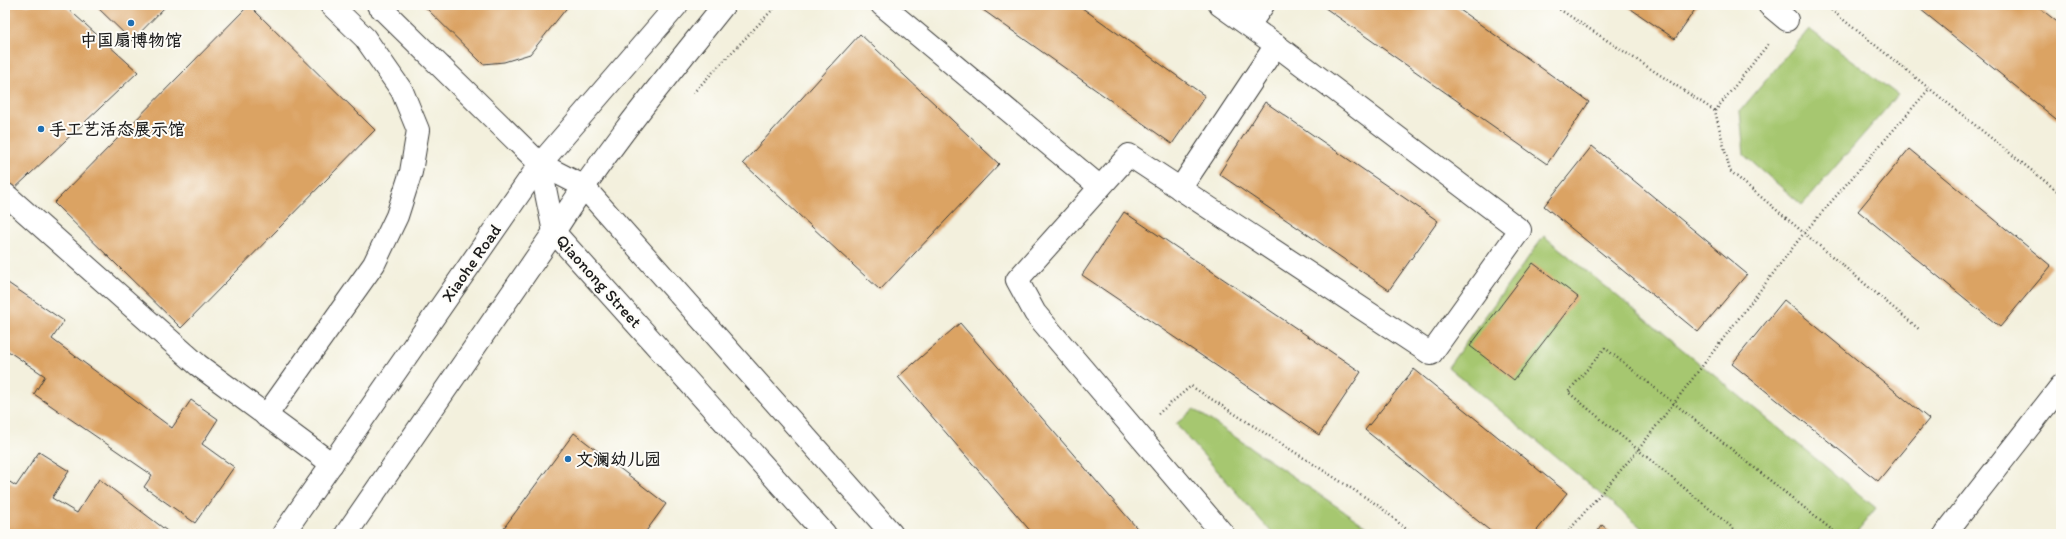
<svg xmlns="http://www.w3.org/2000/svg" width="2066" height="539" viewBox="0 0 2066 539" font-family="Itim,'LXGW WenKai TC',sans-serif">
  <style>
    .green { fill: #a6c76f; stroke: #617246 }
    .building { fill: #dba364 }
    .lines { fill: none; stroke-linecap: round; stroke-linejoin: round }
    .minor-casing { stroke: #3c3c39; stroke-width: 24 }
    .major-casing { stroke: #3c3c39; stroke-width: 24 }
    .path { stroke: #3c3c39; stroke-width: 2.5; stroke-dasharray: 1 3; stroke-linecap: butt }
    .minor { stroke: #fff; stroke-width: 22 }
    .major { stroke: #fff; stroke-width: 22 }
    .poi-dot { fill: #1f6fb2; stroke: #fdfcf7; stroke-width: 1.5 }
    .labels { text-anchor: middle; stroke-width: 4; stroke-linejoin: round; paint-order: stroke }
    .poi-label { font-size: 17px; font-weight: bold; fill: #1c1c1c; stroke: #fdfcf7; text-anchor: start }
    .street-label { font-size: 17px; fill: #1c1c1c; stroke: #fdfcf7 }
  </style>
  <rect width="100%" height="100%" fill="#fdfcf7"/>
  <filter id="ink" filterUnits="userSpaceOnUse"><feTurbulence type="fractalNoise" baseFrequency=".025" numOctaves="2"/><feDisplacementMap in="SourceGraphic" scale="8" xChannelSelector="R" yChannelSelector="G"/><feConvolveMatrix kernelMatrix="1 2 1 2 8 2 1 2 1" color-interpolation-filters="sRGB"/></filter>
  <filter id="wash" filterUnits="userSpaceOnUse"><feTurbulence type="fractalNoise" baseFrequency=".012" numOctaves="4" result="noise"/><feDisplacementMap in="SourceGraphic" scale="16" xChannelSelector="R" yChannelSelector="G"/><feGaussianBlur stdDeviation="0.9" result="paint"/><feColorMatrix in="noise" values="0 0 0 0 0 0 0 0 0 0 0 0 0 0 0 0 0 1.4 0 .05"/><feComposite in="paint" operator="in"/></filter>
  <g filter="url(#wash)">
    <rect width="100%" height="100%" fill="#f3f0dd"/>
    <!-- green -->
    <g class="green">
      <polygon points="1809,29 1898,95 1802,205 1744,155 1740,111"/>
      <polygon points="1544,236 1876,508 1855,534 1649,534 1448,367"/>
      <polygon points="1194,409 1367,527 1375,534 1273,534 1176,424"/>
    </g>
    <g id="blocks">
      <!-- building -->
      <g class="building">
        <polygon points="5,5 64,5 138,72 11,192 5,185"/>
        <polygon points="95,5 167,5 132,41"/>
        <polygon points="249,5 375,130 181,328 54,203"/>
        <polygon points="423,5 569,5 530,54 504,62 483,64"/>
        <polygon points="976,5 1078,5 1205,96 1172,144"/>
        <polygon points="1321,5 1453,5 1589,102 1547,164"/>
        <polygon points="1625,5 1698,5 1675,39"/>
        <polygon points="1915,5 2036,5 2061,25 2061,123"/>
        <polygon points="860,34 999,164 880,290 743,163"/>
        <polygon points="1265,102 1438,221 1389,290 1219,174"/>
        <polygon points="1592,146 1747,274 1698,332 1544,206"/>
        <polygon points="1909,149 2051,266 2000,327 1858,211"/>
        <polygon points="1124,212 1361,372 1319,435 1082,275"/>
        <polygon points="1533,263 1578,297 1514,380 1470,346"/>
        <polygon points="5,281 64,321 52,339 172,428 191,400 218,419 202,444 234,467 195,523 144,487 152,475 34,394 45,376 5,349"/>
        <polygon points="1784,300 1929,419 1878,481 1732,364"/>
        <polygon points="960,323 1142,534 1033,534 898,377"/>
        <polygon points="1414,369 1567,493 1534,534 1494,534 1365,430"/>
        <polygon points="574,433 666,504 644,534 510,534 503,529"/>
        <polygon points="39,452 69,471 52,498 77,513 99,479 171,534 5,534 5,479 16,486"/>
        <polygon points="1602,525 1613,534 1596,534"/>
      </g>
    </g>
  </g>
  <g filter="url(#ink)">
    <use href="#blocks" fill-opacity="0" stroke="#3c3c39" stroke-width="1"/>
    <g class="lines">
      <defs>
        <g id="minor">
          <polyline points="378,5 540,164 583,186 892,534"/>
          <polyline points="882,5 1100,187"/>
          <polyline points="1220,5 1276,45 1520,230 1431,354 1129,155 1017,280 1035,313 1223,534"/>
          <polyline points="1769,5 1787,20"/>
          <polyline points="1249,25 1263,5"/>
          <polyline points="540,164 554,232 825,534"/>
          <polyline points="1180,189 1276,45"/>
          <polyline points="5,194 198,365 332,464"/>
          <polyline points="266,416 374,264 397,216 411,172 418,130 402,91 365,38 331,5"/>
          <polyline points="1945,534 2061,386"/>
        </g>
        <g id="major">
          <polyline points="283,534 540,164 677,5"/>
          <path d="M 346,534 L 554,232 C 605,151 665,79 724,5"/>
        </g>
      </defs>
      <!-- minor casing -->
      <use href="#minor" class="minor-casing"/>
      <!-- major casing -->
      <use href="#major" class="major-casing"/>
      <!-- path -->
      <g class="path">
        <polyline points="1553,5 1715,111 1730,171 1920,330"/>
        <polyline points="1825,5 2061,194"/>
        <polyline points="693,93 777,5"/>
        <polyline points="1715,111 1769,43"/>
        <polyline points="1158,414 1191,386 1379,506 1412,534"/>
        <polyline points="1566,534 1638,450 1804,233 1929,89"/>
        <polyline points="1740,534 1568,392 1605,348 1837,534"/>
      </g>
      <!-- minor -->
      <use href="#minor" class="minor"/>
      <!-- major -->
      <use href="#major" class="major"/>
    </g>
  </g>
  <!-- markers -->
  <g class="poi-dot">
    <circle cx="131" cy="23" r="4"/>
    <circle cx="41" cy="129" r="4"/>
    <circle cx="568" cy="459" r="4"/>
  </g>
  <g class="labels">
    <!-- poi labels -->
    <g class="poi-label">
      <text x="131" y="46" text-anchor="middle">中国扇博物馆</text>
      <text x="49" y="135">手工艺活态展示馆</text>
      <text x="576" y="465">文澜幼儿园</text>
    </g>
    <!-- street labels -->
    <g class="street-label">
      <text transform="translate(471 263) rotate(-55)" y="6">Xiaohe Road</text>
      <text transform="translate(599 281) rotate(48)" y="6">Qiaonong Street</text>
    </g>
  </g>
  <!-- margin -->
  <rect width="2066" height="539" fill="none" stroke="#fdfcf7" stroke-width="20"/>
</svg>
